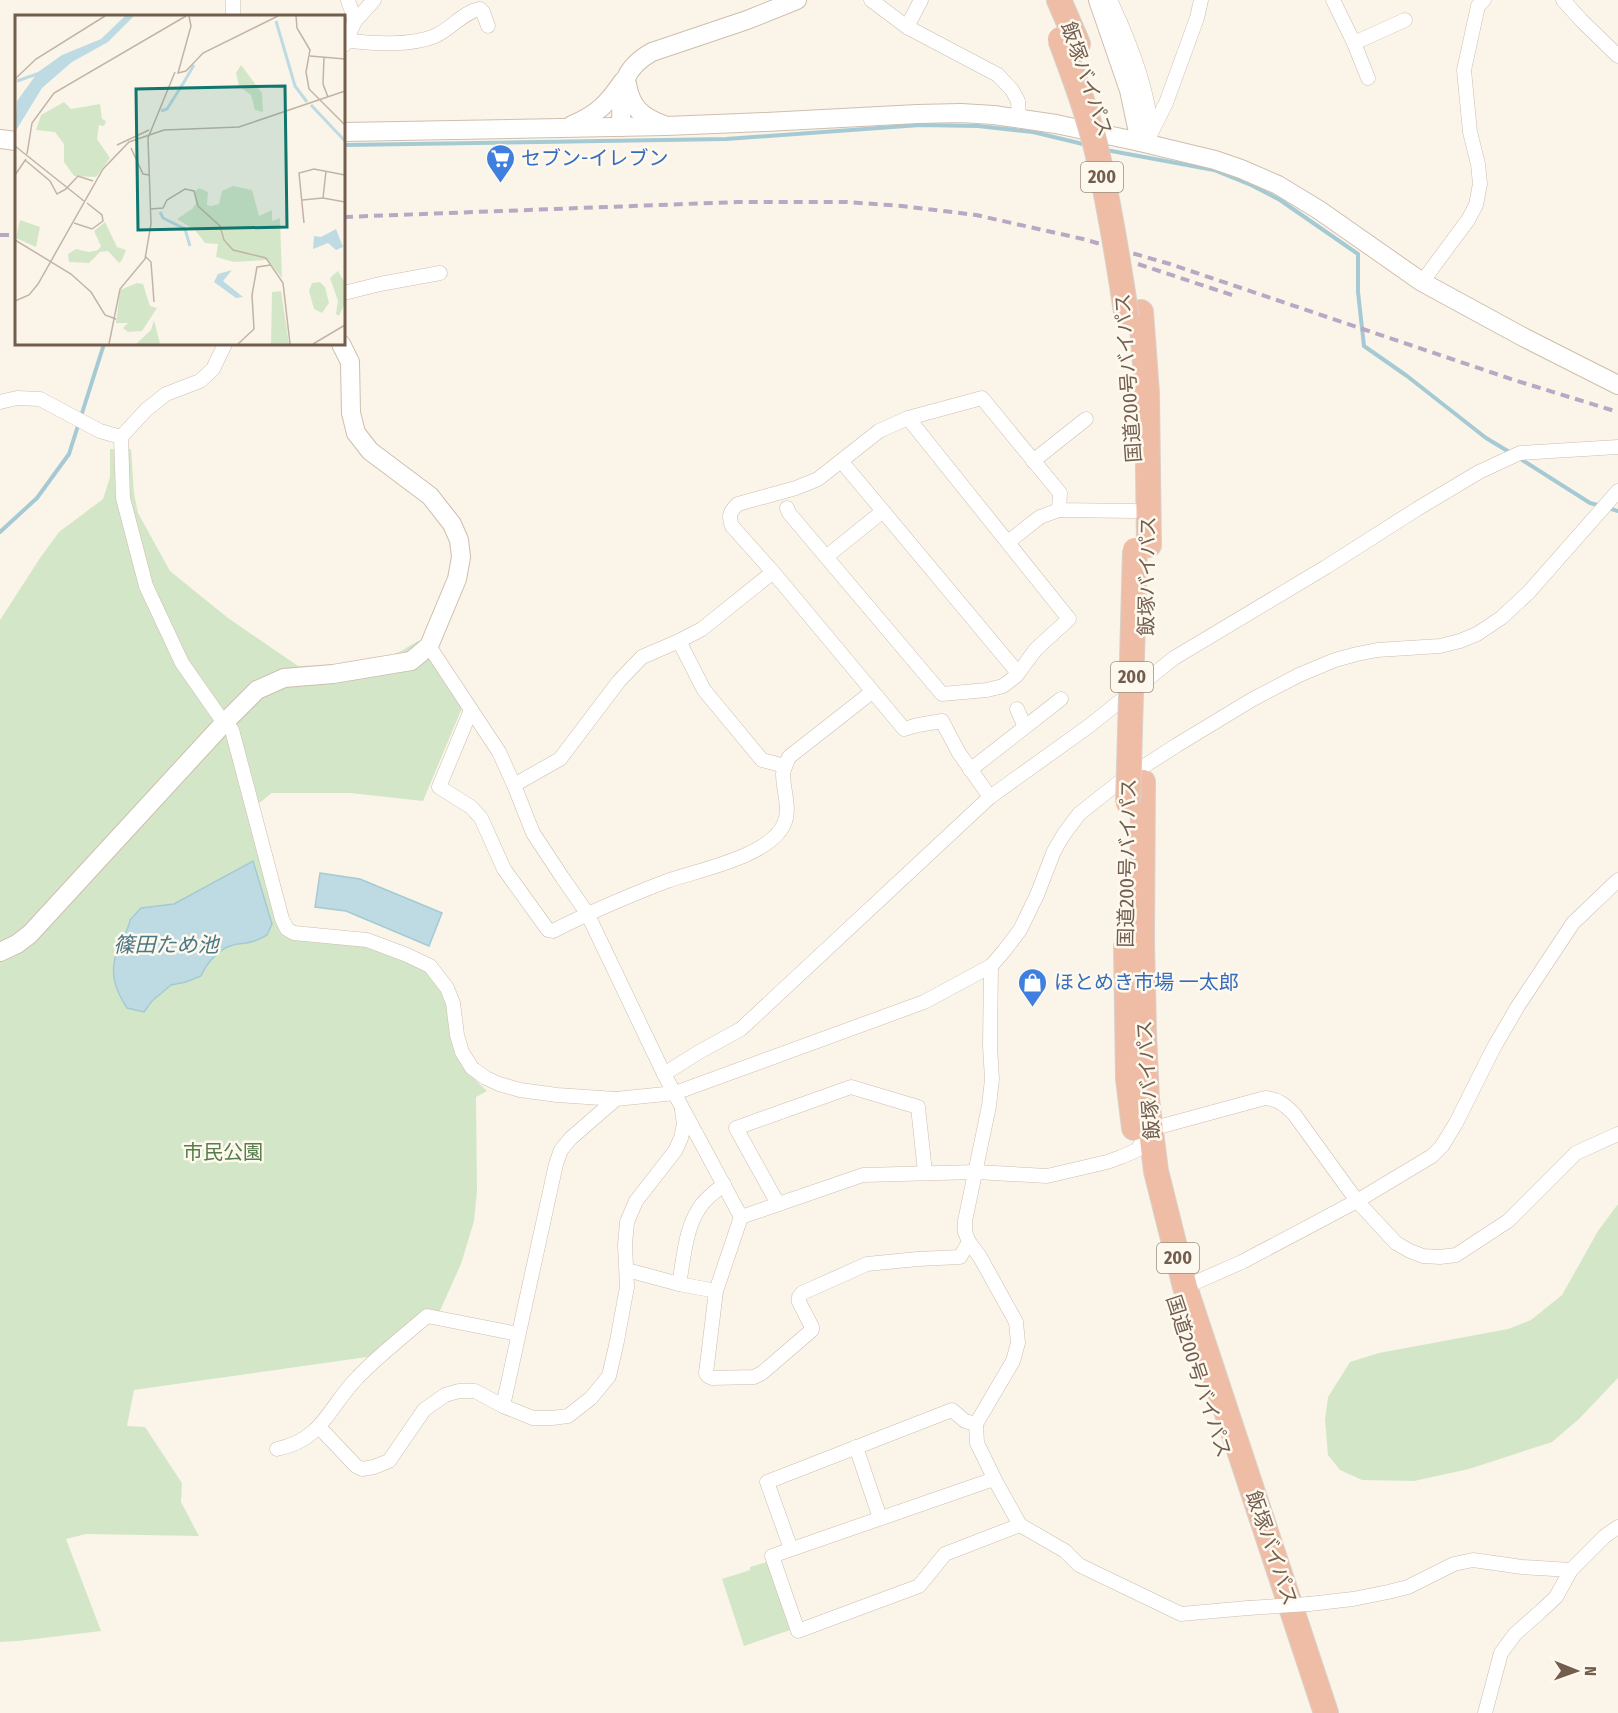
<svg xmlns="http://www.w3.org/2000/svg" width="1618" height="1713" viewBox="0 0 1618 1713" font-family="'Fira Sans Condensed','Noto Sans JP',sans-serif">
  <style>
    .green { fill: #d3e7c8 }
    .water { fill: #bedbe3; stroke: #a5cad4; stroke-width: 1.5 }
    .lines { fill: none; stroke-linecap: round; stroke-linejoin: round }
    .stream { stroke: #a5cad4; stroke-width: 4 }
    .street-casing { stroke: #ccbdaf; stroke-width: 15 }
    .secondary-casing { stroke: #cebead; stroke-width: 20 }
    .highway-casing { stroke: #d8d2cd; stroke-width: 26 }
    .street { stroke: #fff; stroke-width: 14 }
    .secondary { stroke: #fff; stroke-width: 18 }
    .highway { stroke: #efbda5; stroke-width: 24 }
    .rail { stroke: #b9a7c4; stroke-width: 4; stroke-dasharray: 9 6; stroke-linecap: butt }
    .street-bridge-casing { stroke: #ccbdaf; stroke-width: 15; stroke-linecap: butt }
    .highway-bridge-casing { stroke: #d8d2cd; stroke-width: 26; stroke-linecap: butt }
    .street-bridge { stroke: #fff; stroke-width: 14 }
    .highway-bridge { stroke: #efbda5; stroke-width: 24 }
    .labels { text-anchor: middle; stroke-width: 5; stroke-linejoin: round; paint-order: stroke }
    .shield { fill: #fef9ef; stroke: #9d8c7e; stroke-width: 1.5 }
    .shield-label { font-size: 18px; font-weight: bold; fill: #735e4e }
    .street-label { font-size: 20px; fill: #735e4e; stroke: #fef9ef }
    .shop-label { font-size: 20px; fill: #366cbe; stroke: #fef9ef; text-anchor: start }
    .park-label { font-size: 20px; fill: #567d4a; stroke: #fef9ef }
    .water-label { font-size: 21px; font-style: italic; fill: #4a7784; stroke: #fef9ef }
    .inset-river { fill: none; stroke: #bedbe3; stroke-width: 3 }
    .inset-road { fill: none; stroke: #c1b4a6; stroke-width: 1.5 }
    .view { fill: #0f766e; fill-opacity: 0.15; stroke: #0f766e; stroke-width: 3 }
    .inset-edge { fill: none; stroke: #735e4e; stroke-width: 3 }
  </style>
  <rect width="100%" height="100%" fill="#fbf5e9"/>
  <!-- green -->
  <g class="green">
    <polygon points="110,449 131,449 134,493 138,513 170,571 228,618 298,666 348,664 385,658 401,651 418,641 462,708 423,801 350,793 272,793 258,804 279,925 284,936 291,939 302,938 365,944 424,969 443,991 447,1005 455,1048 464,1069 487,1091 476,1097 477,1191 474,1221 461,1264 439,1313 367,1357 134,1390 127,1426 145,1427 182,1483 181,1502 199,1536 86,1534 66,1539 101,1631 18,1641 0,1642 0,620 40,558 59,532 103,499 110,477"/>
    <polygon points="1618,1204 1618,1378 1579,1419 1552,1442 1469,1469 1414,1481 1362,1480 1340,1470 1328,1455 1325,1420 1328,1397 1350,1362 1379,1353 1508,1329 1531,1320 1562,1295 1598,1231"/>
    <polygon points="770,1561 793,1629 744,1646 722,1579 750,1570 750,1567"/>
  </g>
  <!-- water -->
  <g class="water">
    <path d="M 253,861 L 272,924 L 267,935 C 263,937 259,940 254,941 C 247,944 238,943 230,946 C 218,950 206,964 201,976 L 186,982 L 171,985 L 152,1001 L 144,1012 L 127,1008 C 113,987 109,969 119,946 C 123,937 129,929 130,920 L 141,908 L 174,904 Z"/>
    <polygon points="320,873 360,879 442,913 429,946 346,911 315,907"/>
  </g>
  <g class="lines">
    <!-- stream -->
    <g class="stream">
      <polyline points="344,145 726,139 920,125 978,126 1033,132 1087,145"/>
      <polyline points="1106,150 1214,170 1251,185 1280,200 1358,254 1358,292 1364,346 1407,376 1486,438 1511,453"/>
      <polyline points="1519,458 1590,503 1601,506"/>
      <polyline points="1608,508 1618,511"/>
      <polyline points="0,532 37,498 69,454 104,344"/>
    </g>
    <defs>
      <g id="street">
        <polyline points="871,0 907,27 998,75 1012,90 1018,101 1019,118"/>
        <path d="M 1110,0 C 1128,38 1149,90 1151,132"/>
        <polyline points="1333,0 1354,43 1368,78"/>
        <polyline points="1563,0 1581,20 1618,56"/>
        <polyline points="233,16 233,0"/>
        <polyline points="355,21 374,0"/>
        <polyline points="907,27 921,0"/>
        <path d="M 346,40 C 372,44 411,46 435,36 C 451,29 463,12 480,9 L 483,12 L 488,26"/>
        <polyline points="1354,43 1405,20"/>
        <polyline points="344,45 355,21 348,0"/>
        <polyline points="1147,144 1151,133 1166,103 1197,18 1201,0"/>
        <polyline points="1422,282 1468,220 1476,205 1480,184 1478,164 1470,132 1464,70 1478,6 1484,0"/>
        <polyline points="344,293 380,284 440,273"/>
        <polyline points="225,344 213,369 200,381 166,394 146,410 121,437 123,498 146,586 182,663 224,723 232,730 282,919 287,929 294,933 367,940 407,955 430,966 447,988 453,1003 457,1035 462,1052 472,1068 486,1078 499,1084 520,1090 557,1095 616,1099 675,1093 924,1002 991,966 1004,951 1020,930 1037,895 1054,851 1064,834 1079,814 1118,783 1177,745 1253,699 1299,675 1335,660 1357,654 1377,650 1440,646 1460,641 1477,634 1501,618 1528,593 1618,491"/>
        <polyline points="0,402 17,398 40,399 100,431 121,437"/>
        <polyline points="1033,461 1086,419"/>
        <polyline points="842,462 1018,673"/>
        <polyline points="787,508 789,513 942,694 987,690 1003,686 1016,676 1036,649 1069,619 908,418"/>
        <polyline points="1008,542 1040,517 1059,510"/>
        <polyline points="826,557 883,511"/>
        <polyline points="679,641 704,690 762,760 785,766"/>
        <path d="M 429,646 L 499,752 L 514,785 L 533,833 L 562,877 L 587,913 L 664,1074 L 741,1217 L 863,1175 L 976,1172 L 1047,1176 L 1107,1162 L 1121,1157 L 1137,1150 L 1151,1129 L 1265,1098 C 1278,1099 1285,1105 1294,1114 L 1357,1201 L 1396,1243 L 1410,1251 L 1423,1256 L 1440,1257 L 1456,1255 L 1508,1221 L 1576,1153 L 1618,1134"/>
        <polyline points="1017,709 1025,727"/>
        <path d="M 471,710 L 439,787 L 471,807 L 481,818 L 504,869 L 548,930 L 553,931 C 590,912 628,896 667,881 C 698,870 769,857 784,824 C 791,809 783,790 783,774 C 784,768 787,762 789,757 L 872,692"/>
        <polyline points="970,770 1061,699"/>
        <polyline points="514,785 560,759 619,681 642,657 679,641 702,629 773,572"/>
        <path d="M 990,797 L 959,753 L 942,721 L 918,725 L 904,729 L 773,572 L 732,526 C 728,516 730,511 738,504 L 796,488 L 818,479 L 879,431 L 908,418 L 982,398 L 1060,493 L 1059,510 L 1134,511"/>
        <polyline points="991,966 990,1046 992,1079 989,1106 965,1221 965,1232 969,1242 980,1257 1016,1322 1018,1343 1013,1361 976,1424 977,1443 996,1482 1020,1525 1065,1551 1079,1565 1181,1614 1248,1608"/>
        <polyline points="664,1074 699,1052 741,1029 990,797 1089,726 1174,658 1326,567 1417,509 1479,472 1520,453 1618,447"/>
        <polyline points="778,1204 736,1128 851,1087 918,1107 925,1172"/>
        <polyline points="741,1217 716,1291 706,1373 708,1376 712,1378 754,1377 762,1373 812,1330 812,1327 799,1302 799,1297 802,1293 867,1264 918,1259 960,1257 969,1242"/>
        <path d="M 627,1270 L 679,1284 C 684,1258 685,1225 703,1203 C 709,1196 717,1190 724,1184"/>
        <polyline points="679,1284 716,1291"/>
        <polyline points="1185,1287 1242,1262 1357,1201 1432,1156 1442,1146 1456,1123 1493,1049 1518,1006 1573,923 1618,880"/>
        <polyline points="503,1406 556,1164 561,1150 571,1138 616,1099"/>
        <polyline points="319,1427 356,1466 362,1469 374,1467 389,1461 424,1410 445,1395 459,1391 475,1391 503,1406 533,1418 552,1418 568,1416 591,1398 609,1376 617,1341 627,1287 625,1245 627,1222 636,1201 675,1151 681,1138 684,1124 682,1110"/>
        <polyline points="856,1447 880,1518"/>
        <path d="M 277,1449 C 323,1440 329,1406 358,1377 C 379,1355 404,1336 427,1316 L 518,1334"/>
        <polyline points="994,1479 772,1556 798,1631 919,1586 945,1554 1020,1525"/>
        <polyline points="791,1549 767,1482 952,1410 965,1421 976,1424"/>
        <polyline points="1309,1604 1353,1599 1388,1592 1408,1587 1454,1564 1473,1560 1522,1567 1571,1570"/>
        <polyline points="1485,1713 1501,1653 1515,1634 1541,1611 1556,1597 1571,1570 1605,1536 1618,1527"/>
      </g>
      <g id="secondary">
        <polyline points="1098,0 1129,90 1140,142"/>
        <path d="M 627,84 C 631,108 642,117 664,125"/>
        <path d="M 572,125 C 598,114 608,103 623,81"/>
        <path d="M 621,127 C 622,92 618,71 652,52 L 747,20 L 797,0"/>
        <polyline points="344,132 666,126 766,122 917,114 961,113 994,115 1056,124 1140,142 1215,160 1241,169 1278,185 1319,210 1422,282 1525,338 1618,385"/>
        <polyline points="0,139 16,141"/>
        <polyline points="0,952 17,944 30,934 224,723 257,690 284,678 333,674 411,661 429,646 457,579 461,557 459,540 452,524 430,496 370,451 356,433 351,413 350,362 341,344"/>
      </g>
      <g id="highway">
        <polyline points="1059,0 1078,44"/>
        <polyline points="1141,312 1147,393 1149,545"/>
        <polyline points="1143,782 1142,942 1144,1033 1147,1099 1156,1171 1185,1287 1326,1713"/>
        <polyline points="1126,947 1128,1079 1134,1128"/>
      </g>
    </defs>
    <!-- street casing -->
    <use href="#street" class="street-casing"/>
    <!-- secondary casing -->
    <use href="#secondary" class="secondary-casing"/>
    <!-- highway casing -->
    <use href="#highway" class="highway-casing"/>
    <!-- street -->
    <use href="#street" class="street"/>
    <!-- secondary -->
    <use href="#secondary" class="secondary"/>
    <!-- highway -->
    <use href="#highway" class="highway"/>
    <!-- rail -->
    <g class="rail">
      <polyline points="344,217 738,202 847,202 902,206 976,215 1083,239 1170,264 1514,380 1618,412"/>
      <polyline points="0,235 16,235"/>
      <polyline points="1138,264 1235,296"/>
    </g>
    <defs>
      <polyline id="street-bridge" points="1248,1608 1309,1604"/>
      <g id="highway-bridge">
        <path d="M 1060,39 C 1074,77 1089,116 1098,156 C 1110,210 1119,264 1127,319"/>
        <polyline points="1128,803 1135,550"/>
      </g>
    </defs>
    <!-- street-bridge casing -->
    <use href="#street-bridge" class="street-bridge-casing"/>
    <!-- highway-bridge casing -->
    <use href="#highway-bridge" class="highway-bridge-casing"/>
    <!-- street-bridge -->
    <use href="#street-bridge" class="street-bridge"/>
    <!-- highway-bridge -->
    <use href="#highway-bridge" class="highway-bridge"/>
  </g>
  <!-- icons -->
  <defs>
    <symbol id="supermarket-pin" viewBox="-11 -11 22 30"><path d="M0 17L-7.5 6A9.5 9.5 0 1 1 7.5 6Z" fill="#3f7fe0" stroke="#fef9ef"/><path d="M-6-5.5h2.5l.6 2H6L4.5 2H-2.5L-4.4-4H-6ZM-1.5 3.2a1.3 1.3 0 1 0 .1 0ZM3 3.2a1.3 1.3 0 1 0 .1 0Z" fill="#fff"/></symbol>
    <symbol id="shop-pin" viewBox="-11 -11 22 30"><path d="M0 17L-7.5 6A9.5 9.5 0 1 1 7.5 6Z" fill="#3f7fe0" stroke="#fef9ef"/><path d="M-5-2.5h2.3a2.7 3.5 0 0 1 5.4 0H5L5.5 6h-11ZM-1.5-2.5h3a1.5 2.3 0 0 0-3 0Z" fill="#fff"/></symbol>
  </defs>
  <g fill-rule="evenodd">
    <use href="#supermarket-pin" x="484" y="142" width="33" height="45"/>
    <use href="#shop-pin" x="1016" y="966" width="33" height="45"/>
  </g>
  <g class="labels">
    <!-- shield labels -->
    <g class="shield">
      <rect x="1081" y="162" width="42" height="30" rx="4.5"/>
      <rect x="1111" y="662" width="42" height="30" rx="4.5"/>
      <rect x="1157" y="1243" width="42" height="30" rx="4.5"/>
    </g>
    <g class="shield-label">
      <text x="1102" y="183">200</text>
      <text x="1132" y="683">200</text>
      <text x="1178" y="1264">200</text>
    </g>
    <!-- street labels -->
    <g class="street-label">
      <text transform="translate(1087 79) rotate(71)" y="7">飯塚バイパス</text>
      <text transform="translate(1128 378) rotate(-94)" y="7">国道200号バイパス</text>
      <text transform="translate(1147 576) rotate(-89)" y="7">飯塚バイパス</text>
      <text transform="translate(1127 863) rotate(-89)" y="7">国道200号バイパス</text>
      <text transform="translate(1148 1080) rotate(-94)" y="7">飯塚バイパス</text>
      <text transform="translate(1199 1376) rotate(72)" y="7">国道200号バイパス</text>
      <text transform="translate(1272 1548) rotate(71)" y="7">飯塚バイパス</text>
    </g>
    <!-- shop labels -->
    <g class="shop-label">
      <text x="521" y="165">セブン-イレブン</text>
      <text x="1054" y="989">ほとめき市場 一太郎</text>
    </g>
    <!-- park labels -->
    <g class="park-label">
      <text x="223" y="1159">市民公園</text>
    </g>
    <!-- water labels -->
    <g class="water-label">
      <text x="166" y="952">篠田ため池</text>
    </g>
  </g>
  <!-- overview -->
  <g transform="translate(15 15)">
    <rect width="330" height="330" fill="#fbf5e9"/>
    <path d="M 226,50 L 247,78 L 248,97 L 240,95 L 236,80 L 224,71 L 221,58 ZM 49,87 L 56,94 L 85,89 L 87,104 L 91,106 L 89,111 L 84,110 L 82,124 L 95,143 L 81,162 L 59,161 L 49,147 L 49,129 L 40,117 L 21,115 L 26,100 ZM 218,171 L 237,175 L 244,201 L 257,195 L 257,206 L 265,203 L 267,263 L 253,245 L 219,247 L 201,242 L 203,229 L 190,228 L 180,215 L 162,204 L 177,194 L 181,188 L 179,177 L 184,173 L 193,177 L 192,190 L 196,191 L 204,189 L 207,176 ZM 5,205 L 25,212 L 21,232 L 1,223 ZM 90,207 L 102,232 L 111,235 L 107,245 L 104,248 L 93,236 L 85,237 L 74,248 L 54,247 L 53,239 L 61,234 L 74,237 L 83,235 L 86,231 L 79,216 ZM 323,256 L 330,268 L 330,288 L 324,301 L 321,299 L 323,286 L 315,263 ZM 305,267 L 310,272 L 314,288 L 307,298 L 299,294 L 294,276 L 297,268 ZM 122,268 L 128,269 L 135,291 L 142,293 L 127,316 L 113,317 L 108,313 L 113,308 L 101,308 L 105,275 ZM 266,276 L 274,329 L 256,329 L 257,277 ZM 139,305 L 145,329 L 121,329 L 136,315 Z" fill="#d3e7c8"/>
    <path d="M 110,1 L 119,1 L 93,27 L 57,47 L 27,73 L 0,117 L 2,86 L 23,57 L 47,40 L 86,24 ZM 321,214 L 328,232 L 321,235 L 313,228 L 298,234 L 299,221 L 306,222 ZM 217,255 L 208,266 L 228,282 L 221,283 L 199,267 L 203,259 Z" fill="#bedbe3"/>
    <path class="inset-river" d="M 261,6 L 280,71 L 292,87M 2,66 L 25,58M 169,67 L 179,50M 296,90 L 330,126M 146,96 L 152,94 L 169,67M 145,197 L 148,203 L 170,214 L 175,231"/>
    <path class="inset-road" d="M 174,1 L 176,11 L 163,58 L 171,56 L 188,38 L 263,1M 281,1 L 282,13 L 295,35 L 291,57 L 294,74 L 330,110M 295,41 L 330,44M 309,42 L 308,69 L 313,82M 0,64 L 21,44 L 90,1M 102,130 L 134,115M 0,131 L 69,186M 116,133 L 128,159 L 134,160M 12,139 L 17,108 L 39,78 L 171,1M 10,145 L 35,166 L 42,179 L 51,174M 0,160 L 11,144M 51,174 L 63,161 L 78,166M 308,183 L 311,156M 287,185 L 308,183 L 330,187M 135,194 L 148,193 L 152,185 L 170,174 L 179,176 L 183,191 L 205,211 L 209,225 L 218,235 L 251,243 L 268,268 L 275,329M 59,208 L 77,214 L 88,206 L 87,200 L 72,188M 289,208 L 284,158 L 299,154 L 330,160M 0,225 L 56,259 L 76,277 L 90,300 L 101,304M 130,241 L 136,247 L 139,287M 0,286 L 14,280 L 23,269 L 88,154 L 114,127 L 149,115 L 224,112 L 330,76M 94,329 L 105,274 L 130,244 L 136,209 L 133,123 L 160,57M 223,329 L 239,314 L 237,280 L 242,252 L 256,250M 298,329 L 330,310"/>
    <path class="view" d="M 270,71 L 272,212 L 123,215 L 121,74 Z"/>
    <rect width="330" height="330" class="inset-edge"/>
  </g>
  <!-- north arrow -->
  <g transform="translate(1576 1671) rotate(91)" stroke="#fef9ef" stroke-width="4.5" paint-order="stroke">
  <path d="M0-4.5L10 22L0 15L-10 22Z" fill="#735e4e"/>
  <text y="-9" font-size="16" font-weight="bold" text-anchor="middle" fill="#735e4e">N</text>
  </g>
</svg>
